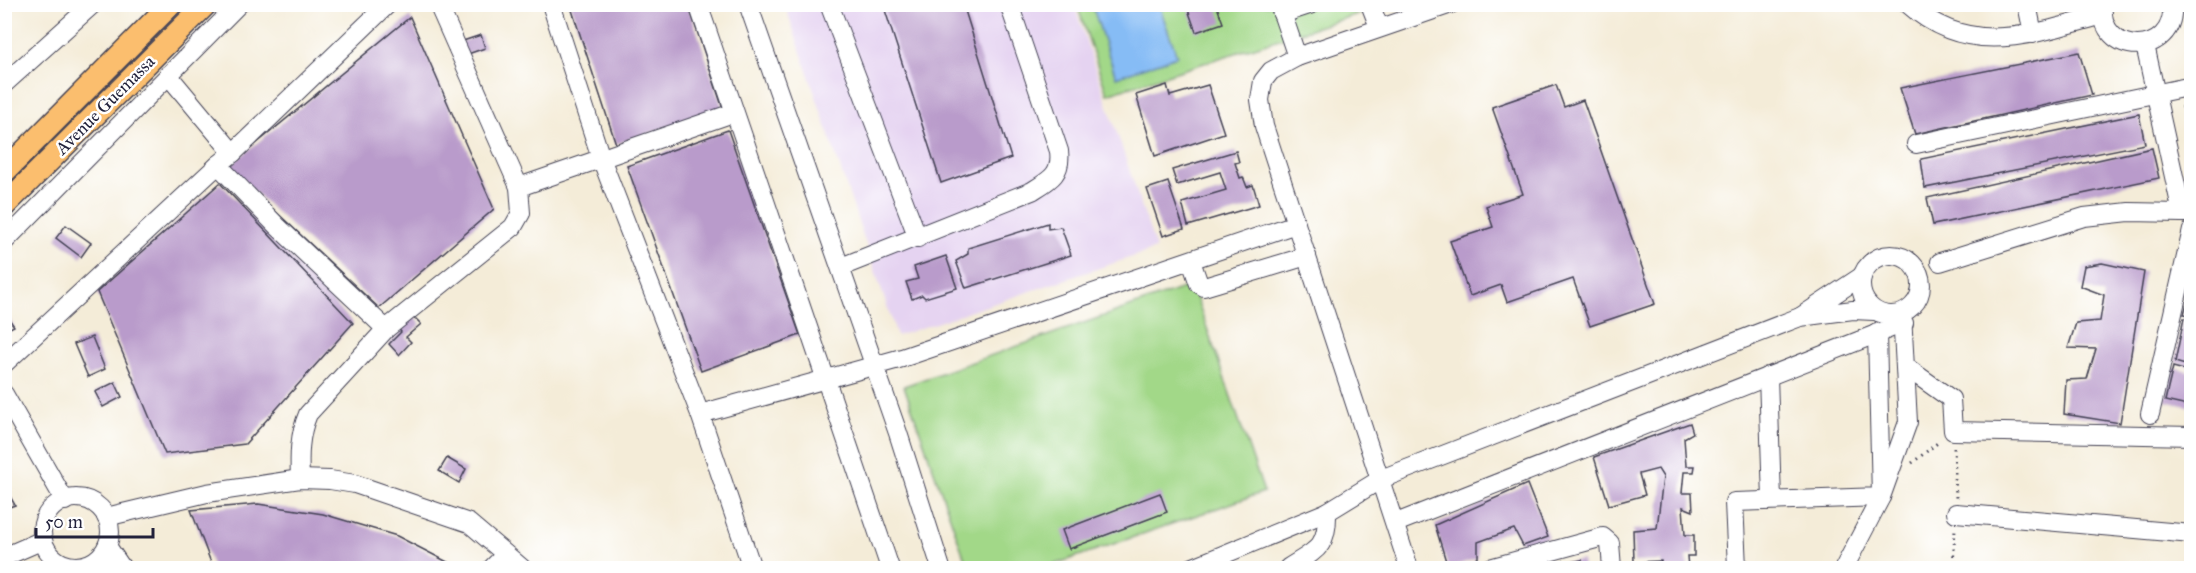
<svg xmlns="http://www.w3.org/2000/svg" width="2196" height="573" viewBox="0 0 2196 573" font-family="'IM FELL Great Primer',serif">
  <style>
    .built { fill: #e5d3f1 }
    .green { fill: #a2d888; stroke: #627d62; stroke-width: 1.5 }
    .water { fill: #86bcf5; stroke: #546f98; stroke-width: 1.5 }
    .building { fill: #b99bcb }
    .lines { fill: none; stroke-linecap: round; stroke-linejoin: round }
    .minor-casing { stroke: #424053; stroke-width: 20 }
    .major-casing { stroke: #424053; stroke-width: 25 }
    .path { stroke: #424053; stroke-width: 3; stroke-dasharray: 1.5 4.5; stroke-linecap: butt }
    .minor { stroke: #fff; stroke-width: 18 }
    .major { stroke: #fbbe6e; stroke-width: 22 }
    .labels { text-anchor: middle; stroke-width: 5; stroke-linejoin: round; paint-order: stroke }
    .street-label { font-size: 18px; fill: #22223b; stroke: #fff }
  </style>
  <rect width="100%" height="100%" fill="#fff"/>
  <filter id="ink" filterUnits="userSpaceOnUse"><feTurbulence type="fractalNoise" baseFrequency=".0167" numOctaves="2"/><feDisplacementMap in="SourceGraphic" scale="12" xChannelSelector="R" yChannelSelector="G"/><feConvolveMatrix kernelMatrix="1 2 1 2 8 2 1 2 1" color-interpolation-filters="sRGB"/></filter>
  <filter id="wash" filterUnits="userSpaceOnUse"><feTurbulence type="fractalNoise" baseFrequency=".008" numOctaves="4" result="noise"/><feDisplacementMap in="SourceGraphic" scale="24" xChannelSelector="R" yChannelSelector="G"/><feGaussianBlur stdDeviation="1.35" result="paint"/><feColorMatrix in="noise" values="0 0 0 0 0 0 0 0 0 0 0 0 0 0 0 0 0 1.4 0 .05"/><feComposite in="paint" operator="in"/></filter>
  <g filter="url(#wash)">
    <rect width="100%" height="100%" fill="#f4ecd8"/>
    <!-- built -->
    <polygon class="built" points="785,5 1074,5 1156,249 897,336"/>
    <!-- green -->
    <g class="green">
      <polygon points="1077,5 1386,5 1107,94"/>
      <polygon points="1192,285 1264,492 1044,568 968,568 904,386"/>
    </g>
    <!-- water -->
    <polygon class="water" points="1092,5 1159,5 1177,56 1116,77"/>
    <g id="blocks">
      <!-- building -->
      <g class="building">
        <polygon points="570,4 688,4 723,109 616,144"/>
        <polygon points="883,4 963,4 1011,158 941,183"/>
        <polygon points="1186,4 1216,4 1223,23 1196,32"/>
        <polygon points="410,17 494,209 379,308 228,167"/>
        <polygon points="481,35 485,48 465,55 460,42"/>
        <polygon points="2079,52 2092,95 1915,134 1900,88"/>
        <polygon points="1167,85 1170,96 1208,85 1224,133 1155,156 1136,95"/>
        <polygon points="1556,85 1564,107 1583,100 1655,304 1590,326 1573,279 1507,302 1501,285 1470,296 1450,241 1493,227 1486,206 1523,194 1492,107"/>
        <polygon points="2192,103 2192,138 2189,138 2182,106"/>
        <polygon points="2139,114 2145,144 1925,188 1921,159"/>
        <polygon points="728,130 800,335 701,371 627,166"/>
        <polygon points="2152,148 2159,178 1933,225 1927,198"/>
        <polygon points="1236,151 1239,162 1235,163 1240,178 1243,177 1247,187 1253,185 1259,205 1188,226 1182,203 1226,190 1220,172 1177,185 1172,170"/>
        <polygon points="1168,182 1184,229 1163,236 1147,189"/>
        <polygon points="220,183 353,323 245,444 165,454 97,292"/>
        <polygon points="1048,223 1048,229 1061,227 1071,255 966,288 956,261 968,254 968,248"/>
        <polygon points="66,225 91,243 81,257 56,238"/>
        <polygon points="946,256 957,288 925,298 922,295 912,299 906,282 918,279 914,267"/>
        <polygon points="2102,263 2144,272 2120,423 2064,414 2066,380 2087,379 2096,349 2068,348 2076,323 2100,321 2104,295 2080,286 2084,266"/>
        <polygon points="2191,289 2192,289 2192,315 2184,314"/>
        <polygon points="4,312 14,326 4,331"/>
        <polygon points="410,313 421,324 406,337 411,342 399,355 389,344 401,332 396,326"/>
        <polygon points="2184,318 2192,319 2192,367 2175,362"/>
        <polygon points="92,337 105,369 88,377 74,344"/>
        <polygon points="2173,367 2192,372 2192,407 2165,401"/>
        <polygon points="115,382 122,397 103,407 95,392"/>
        <polygon points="1690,423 1693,433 1684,438 1686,466 1695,466 1694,472 1684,472 1682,493 1692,493 1693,511 1683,507 1685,535 1694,535 1694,556 1687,556 1688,568 1661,568 1661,561 1634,562 1633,530 1657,528 1663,477 1658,469 1639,474 1645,495 1609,505 1594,457"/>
        <polygon points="447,458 466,469 459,483 439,471"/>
        <polygon points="1527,484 1548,537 1523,546 1514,529 1478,542 1478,558 1448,568 1435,525"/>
        <polygon points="4,486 15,505 4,509"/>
        <polygon points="1160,493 1167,512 1069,549 1062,530"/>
        <polygon points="258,504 323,514 397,536 459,568 248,566 248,568 213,568 191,510"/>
        <polygon points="1582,560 1583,568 1554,568 1554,565"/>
      </g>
    </g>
  </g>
  <g filter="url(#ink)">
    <use href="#blocks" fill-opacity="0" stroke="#424053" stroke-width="1.5"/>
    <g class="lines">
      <defs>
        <g id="minor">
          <polyline points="551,4 601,158 700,414 752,568"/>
          <polyline points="698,4 890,568"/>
          <polyline points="748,4 898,433 941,568"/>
          <polyline points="829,4 918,238"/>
          <polyline points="1279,4 1297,57"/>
          <polyline points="1370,4 1379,27"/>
          <path d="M 1908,4 C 1969,59 2033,34 2103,15"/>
          <polyline points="2027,4 2033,34"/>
          <path d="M 2103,4 C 2097,58 2177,59 2172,4"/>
          <polyline points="1282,14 1312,4"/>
          <polyline points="2145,45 2182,213 2192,213"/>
          <polyline points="168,75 233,153 218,165 277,226 386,329 513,227 521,213 519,187 438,4"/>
          <polyline points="4,84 93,4"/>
          <polyline points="1916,144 2192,86"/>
          <polyline points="233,153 388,4"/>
          <polyline points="519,187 733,113"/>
          <polyline points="1296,224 1409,568"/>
          <polyline points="4,242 239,4"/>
          <circle cx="1891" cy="285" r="30"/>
          <polyline points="1191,261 1199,284 1204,287 1307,256"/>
          <polyline points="1940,262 2084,217 2129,212 2182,213"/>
          <path d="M 841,267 L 1032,191 C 1050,180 1062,174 1059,151 L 1009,4"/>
          <polyline points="1862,276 1800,317 1853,310 1874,311"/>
          <polyline points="4,364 218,165"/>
          <polyline points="1906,367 1951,399 1953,431 2192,436"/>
          <polyline points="1768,376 1772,500"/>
          <polyline points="4,394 65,501"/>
          <polyline points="700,414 902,358 1296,224 1264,126 1260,100 1263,81 1271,71 1297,57 1451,4"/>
          <polyline points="2150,414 2192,230"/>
          <path d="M 300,479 C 299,456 299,435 308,414 L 386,329"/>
          <circle cx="76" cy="532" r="34"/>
          <polyline points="1956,513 2192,534"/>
          <polyline points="106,517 207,493 300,479 330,480 355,484 469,523 522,568"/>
          <polyline points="1396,523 1904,323"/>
          <polyline points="107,546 122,568"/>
          <polyline points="4,557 43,540"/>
          <polyline points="492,568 505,555"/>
          <polyline points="1191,568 1327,512 1381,479 1800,317"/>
          <path d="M 1288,568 C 1316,550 1328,548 1327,512"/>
          <polyline points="1490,568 1603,537 1610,543 1612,568"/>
          <polyline points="1737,568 1734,502 1881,497 1877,333"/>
          <polyline points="1844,568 1881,497 1908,422 1902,314"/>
        </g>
        <g id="major">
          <polyline points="4,172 171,4"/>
          <polyline points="4,206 206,4"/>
        </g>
      </defs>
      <!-- minor casing -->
      <use href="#minor" class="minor-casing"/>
      <!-- major casing -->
      <use href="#major" class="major-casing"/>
      <!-- path -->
      <g class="path">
        <polyline points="1954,448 1956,498"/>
        <polyline points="1912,463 1940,441"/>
        <polyline points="1953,568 1955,529"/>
      </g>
      <!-- minor -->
      <use href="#minor" class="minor"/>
      <!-- major -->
      <use href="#major" class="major"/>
    </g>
  </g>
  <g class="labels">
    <!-- street labels -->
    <g class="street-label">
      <text transform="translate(105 105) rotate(-45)" y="6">Avenue Guemassa</text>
    </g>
  </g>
  <!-- margin -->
  <rect width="2196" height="573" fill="none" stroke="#fff" stroke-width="24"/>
  <!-- scale -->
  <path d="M36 528v9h117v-9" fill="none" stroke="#22223b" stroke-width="3"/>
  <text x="45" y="528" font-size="18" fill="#22223b" stroke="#ffffff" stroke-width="4.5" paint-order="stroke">50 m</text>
</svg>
